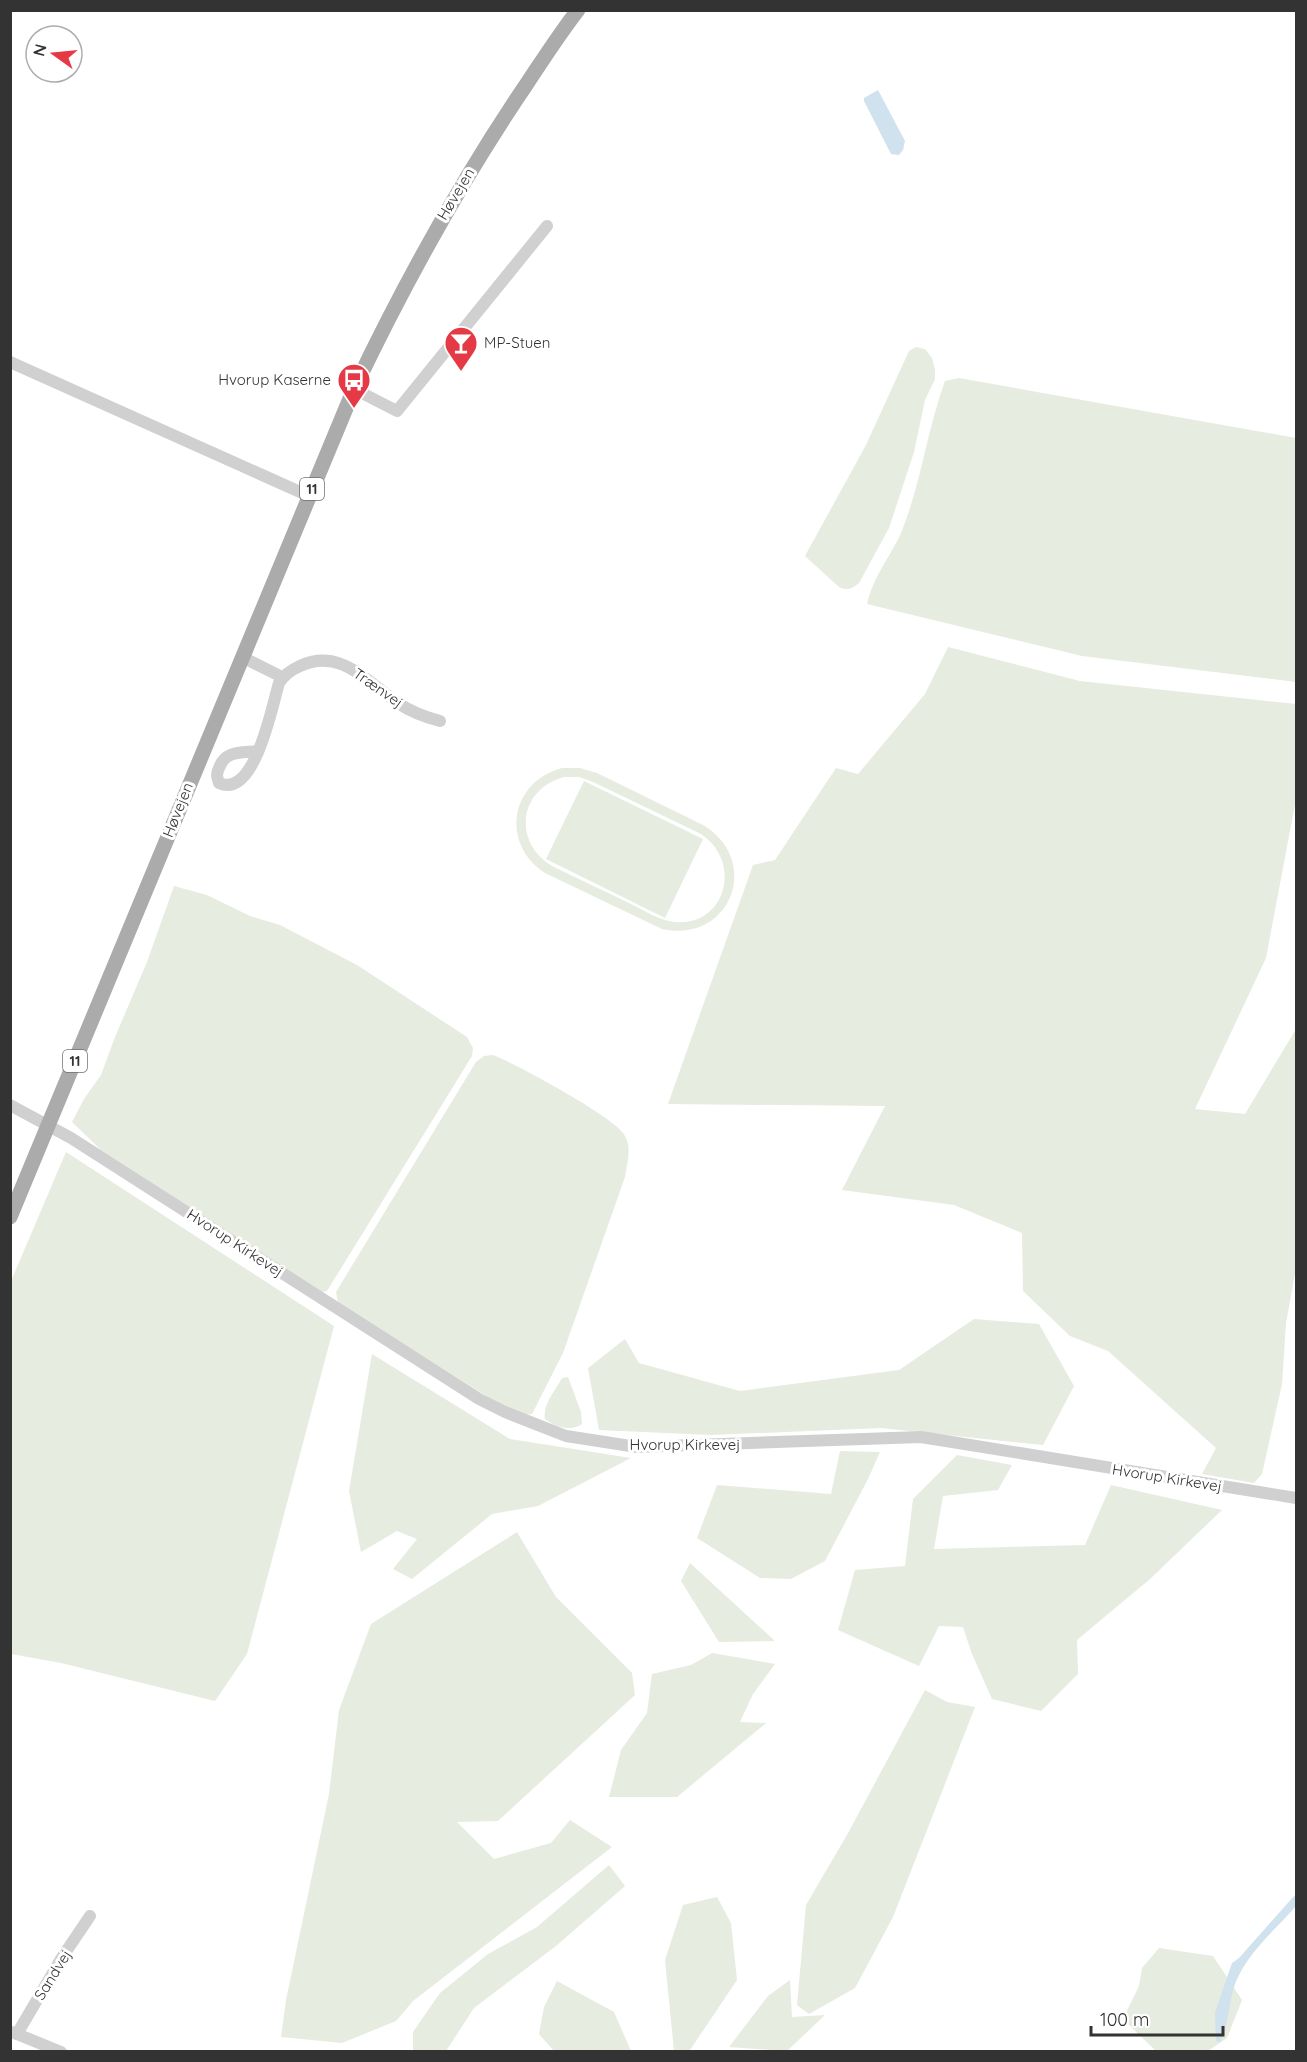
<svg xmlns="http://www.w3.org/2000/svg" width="1307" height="2062" viewBox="0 0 1307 2062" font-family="Quicksand,sans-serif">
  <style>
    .green { fill: #e6ecdf; fill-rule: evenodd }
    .water { fill: #cfe2ee }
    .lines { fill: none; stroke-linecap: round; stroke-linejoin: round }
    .minor { stroke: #d0d0d0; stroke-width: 12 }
    .major { stroke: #ababab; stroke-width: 15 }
    .labels { text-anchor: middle; stroke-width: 6; stroke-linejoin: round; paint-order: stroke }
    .shield { fill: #fff; stroke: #707070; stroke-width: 1.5 }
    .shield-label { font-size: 14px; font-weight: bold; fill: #333 }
    .street-label { font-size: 15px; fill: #333; stroke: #fff }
    .poi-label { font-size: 15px; fill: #333; stroke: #fff; text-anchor: start }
  </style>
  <rect width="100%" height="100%" fill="#fff"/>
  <!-- green -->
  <g class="green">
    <path d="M 916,347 L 925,349 L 932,358 L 935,370 L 935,379 L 925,400 L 914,452 L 889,528 L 859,583 C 852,589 847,591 839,587 L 805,556 L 866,445 L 909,351 Z"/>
    <path d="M 959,378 L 1296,438 L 1296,682 L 1082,656 L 867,604 C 873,577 890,557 901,533 C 921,484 927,430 945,381 Z"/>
    <polygon points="948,647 1080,681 1296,704 1296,799 1266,958 1195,1109 1245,1114 1296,1029 1296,1268 1286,1323 1282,1384 1262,1474 1254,1483 1202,1474 1216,1448 1108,1351 1070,1336 1023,1291 1022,1233 954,1205 842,1190 885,1106 668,1104 753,865 775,860 836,768 858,774 925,694"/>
    <path d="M 562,768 L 580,768 L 597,773 L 703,825 C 763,861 730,944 662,929 L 547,874 C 500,846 509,782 562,768 ZM 564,777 L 579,777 L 593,782 L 699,833 C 744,860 726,928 674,922 C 659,920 645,911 631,904 C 605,891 578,879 552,866 C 512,842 519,789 564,777 Z"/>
    <polygon points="584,781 703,839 665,918 546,859"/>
    <polygon points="174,886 207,895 250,916 280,925 357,965 467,1037 473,1048 472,1056 327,1291 322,1292 101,1150 72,1122 84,1099 101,1075 115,1037 147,962"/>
    <path d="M 493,1055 C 515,1063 612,1116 623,1133 C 633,1146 627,1162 625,1177 L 563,1353 L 532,1414 L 523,1415 L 491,1399 L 338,1303 L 336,1292 L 476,1062 L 484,1056 Z"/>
    <polygon points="66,1152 334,1326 247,1654 215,1701 61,1663 11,1654 11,1281"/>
    <polygon points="974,1319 1039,1324 1074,1386 1043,1445 881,1428 711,1435 599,1430 588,1368 625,1339 639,1363 740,1391 899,1370"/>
    <polygon points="372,1354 510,1439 631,1458 538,1506 492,1514 412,1579 393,1569 417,1539 397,1531 361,1552 349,1491"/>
    <path d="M 568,1377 L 581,1412 L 582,1424 C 571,1432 555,1427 545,1419 C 543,1404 555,1391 562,1378 Z"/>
    <polygon points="840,1451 880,1452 868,1479 825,1561 791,1579 760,1578 697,1538 717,1485 831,1494"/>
    <polygon points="957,1455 1012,1465 998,1490 943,1496 934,1549 1085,1545 1111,1485 1222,1510 1150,1579 1077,1640 1078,1674 1041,1711 992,1699 972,1654 963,1627 939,1626 919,1666 838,1630 855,1570 905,1566 913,1499"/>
    <polygon points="517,1532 556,1597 632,1673 635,1695 498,1821 457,1822 494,1859 551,1843 570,1820 612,1847 413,2001 396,2021 342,2043 281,2037 286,2000 329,1794 339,1710 371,1624"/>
    <polygon points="690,1563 775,1641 719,1642 681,1581"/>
    <polygon points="712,1653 775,1664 753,1694 740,1722 766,1723 677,1797 609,1797 621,1750 647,1713 652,1674 691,1665"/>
    <polygon points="925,1690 947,1702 975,1707 893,1917 855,1988 809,2014 797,2005 806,1905 847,1835"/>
    <polygon points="609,1865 625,1886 556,1946 474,2008 446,2051 413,2051 413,2032 440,1993 488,1954 537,1927"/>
    <polygon points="717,1897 731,1923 737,1980 690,2050 674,2051 665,1960 683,1905"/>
    <polygon points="1159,1948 1213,1956 1242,2000 1227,2038 1208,2051 1156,2051 1123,2019 1139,1986 1142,1968"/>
    <polygon points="790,1980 792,2017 825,2015 787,2051 729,2047 768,1996"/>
    <polygon points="557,1981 614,2012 631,2051 554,2051 539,2034 544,2007"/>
  </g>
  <!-- water -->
  <g class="water">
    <polygon points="878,90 905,141 903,150 899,155 891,154 864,101 864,98"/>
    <path d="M 1294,1896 L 1296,1896 L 1296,1906 C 1277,1928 1252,1949 1239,1975 C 1228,1994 1230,2026 1220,2042 L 1216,2041 L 1215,2012 L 1232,1963 L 1239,1958 Z"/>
  </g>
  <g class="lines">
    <!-- minor -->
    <g class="minor">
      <polyline points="10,362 309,496"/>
      <polyline points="354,389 397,411 547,226"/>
      <polyline points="242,657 282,677"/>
      <path d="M 258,751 C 242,753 225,750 219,768 C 216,774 217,777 219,783 C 255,799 272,706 279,683 C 284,675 291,670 300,666 C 340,647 367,682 398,703 C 411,712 425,717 440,721"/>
      <polyline points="10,1105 71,1138 479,1399 505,1412 566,1436 637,1447 921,1437 1296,1498"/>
      <polyline points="12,2032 61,2052"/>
      <polyline points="17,2034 61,1959 90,1916"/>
    </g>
    <!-- major -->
    <path class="major" d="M 10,1217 L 354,389 C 406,280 460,182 528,82 C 544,58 560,33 578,10"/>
  </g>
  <!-- icons -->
  <defs>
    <symbol id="bar-pin" viewBox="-11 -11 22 30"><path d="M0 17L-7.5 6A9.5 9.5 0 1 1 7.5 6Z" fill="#e63946" stroke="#fff"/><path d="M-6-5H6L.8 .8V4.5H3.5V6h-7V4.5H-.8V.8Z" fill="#fff"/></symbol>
    <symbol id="bus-pin" viewBox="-11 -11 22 30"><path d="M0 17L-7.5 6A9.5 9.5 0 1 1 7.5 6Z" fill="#e63946" stroke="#fff"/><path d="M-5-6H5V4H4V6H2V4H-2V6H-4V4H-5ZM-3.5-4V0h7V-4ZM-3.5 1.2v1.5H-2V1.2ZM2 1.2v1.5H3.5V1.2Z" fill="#fff"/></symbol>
  </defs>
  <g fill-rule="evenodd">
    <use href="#bar-pin" x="442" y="324" width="38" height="52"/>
    <use href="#bus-pin" x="335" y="361" width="38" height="52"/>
  </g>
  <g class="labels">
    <!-- shield labels -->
    <g class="shield">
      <rect x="300" y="478" width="24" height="22" rx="4.5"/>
      <rect x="63" y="1050" width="24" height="22" rx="4.5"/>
    </g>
    <g class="shield-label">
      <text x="312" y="494">11</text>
      <text x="75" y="1066">11</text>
    </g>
    <!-- street labels -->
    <g class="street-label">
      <text transform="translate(456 194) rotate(-59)" y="5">Høvejen</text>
      <text transform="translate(378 688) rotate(35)" y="5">Trænvej</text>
      <text transform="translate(178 810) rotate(-68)" y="5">Høvejen</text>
      <text transform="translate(235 1243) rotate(33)" y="5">Hvorup Kirkevej</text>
      <text x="685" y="1450">Hvorup Kirkevej</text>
      <text transform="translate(1167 1478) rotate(9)" y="5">Hvorup Kirkevej</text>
      <text transform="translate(53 1975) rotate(-58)" y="5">Sandvej</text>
    </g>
    <!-- poi labels -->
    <g class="poi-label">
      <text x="484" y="348">MP-Stuen</text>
      <text x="331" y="385" text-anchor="end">Hvorup Kaserne</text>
    </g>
  </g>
  <!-- border -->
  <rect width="1307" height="2062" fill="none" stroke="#333333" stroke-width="24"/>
  <!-- north arrow -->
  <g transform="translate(54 54) rotate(285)"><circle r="28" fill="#ffffff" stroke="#adadad" stroke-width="1.5"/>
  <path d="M0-4.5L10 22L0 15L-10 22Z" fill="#e63946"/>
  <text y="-9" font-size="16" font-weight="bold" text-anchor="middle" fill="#333333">N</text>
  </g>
  <!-- scale -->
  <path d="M1091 2026v9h132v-9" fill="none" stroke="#333333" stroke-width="3"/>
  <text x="1100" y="2026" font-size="18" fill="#333333" stroke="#ffffff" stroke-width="4.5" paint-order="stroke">100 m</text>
</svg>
